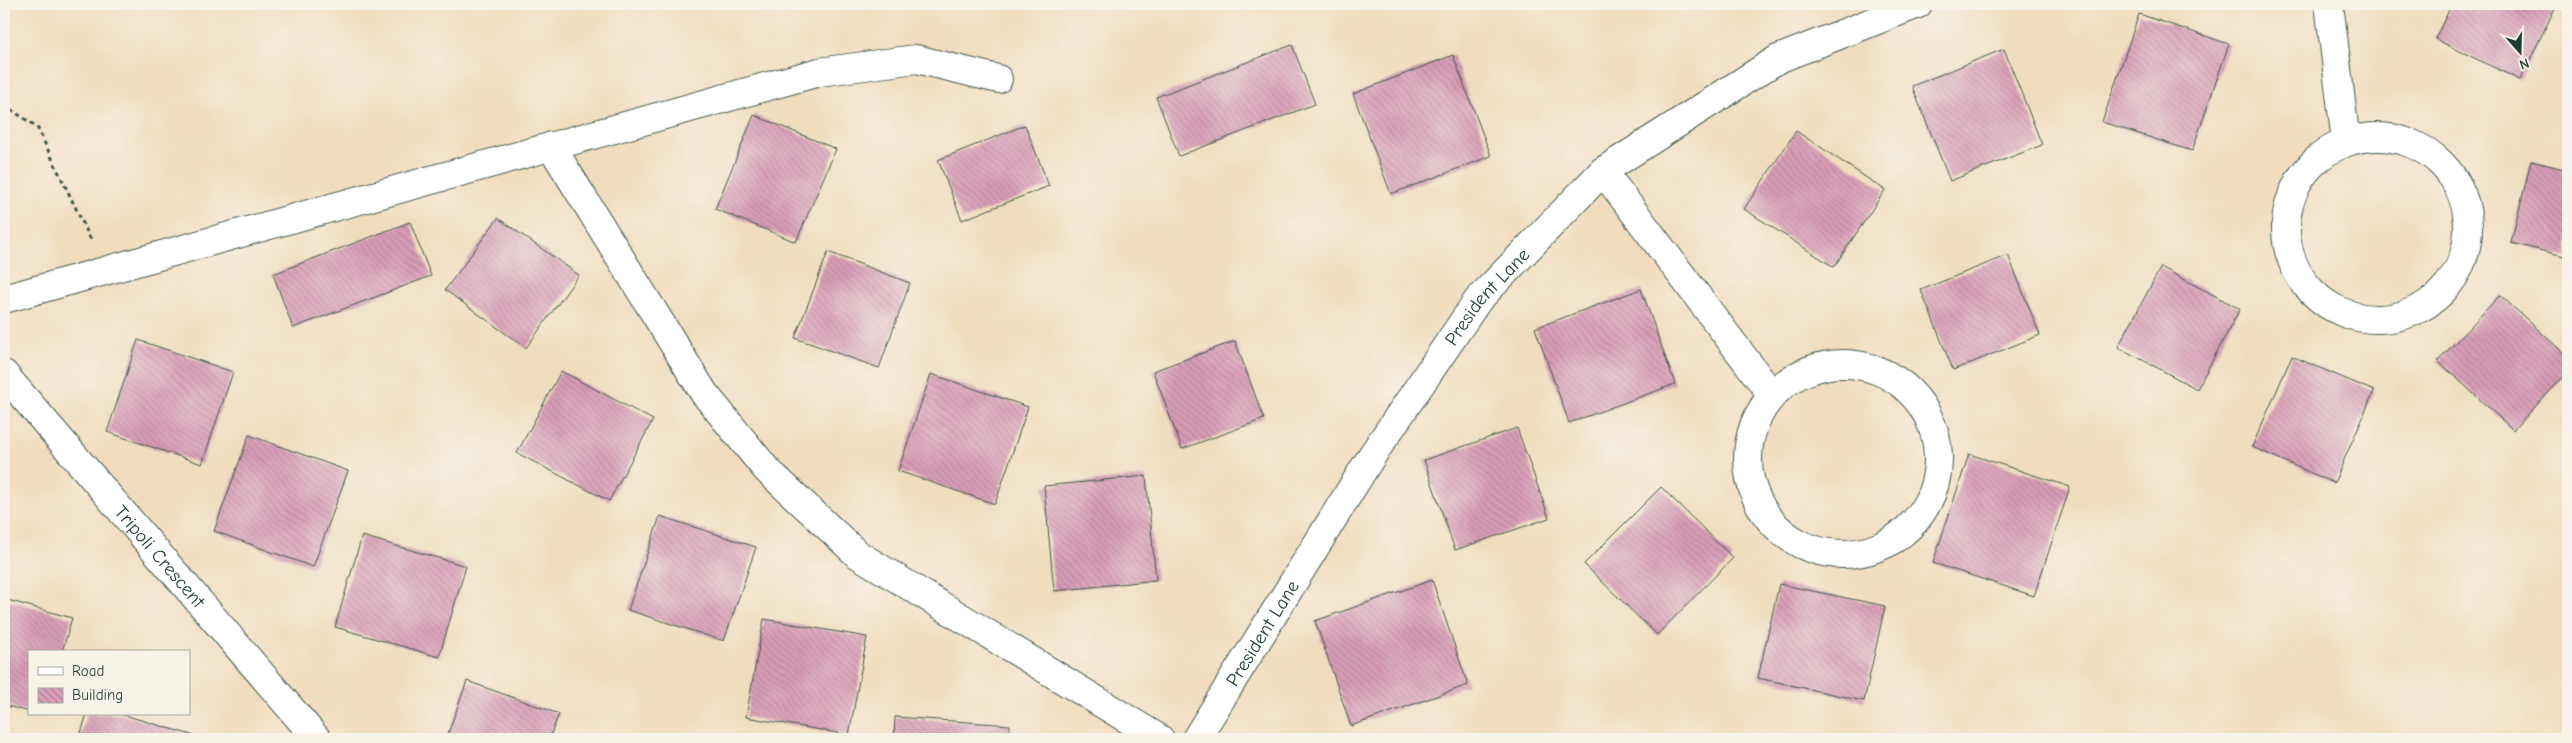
<svg xmlns="http://www.w3.org/2000/svg" width="2572" height="743" viewBox="0 0 2572 743" font-family="'Comic Neue',sans-serif">
  <style>
    .building { fill: url(#building-back-hatch) }
    .lines { fill: none; stroke-linecap: round; stroke-linejoin: round }
    .street-casing { stroke: #3e5549; stroke-width: 30 }
    .path { stroke: #3e5549; stroke-width: 3; stroke-dasharray: 4 4; stroke-linecap: butt }
    .street { stroke: #fff; stroke-width: 28 }
    .labels { text-anchor: middle; stroke-width: 5; stroke-linejoin: round; paint-order: stroke }
    .street-label { font-size: 19px; fill: #1f3d34; stroke: #f7f3e8 }
  </style>
  <defs>
    <pattern id="building-back-hatch" width="6" height="6" patternUnits="userSpaceOnUse" patternTransform="scale(1.25)"><rect width="6" height="6" fill="#d89db7"/><path d="M-1 5l2 2M0 0l6 6M5-1l2 2" fill="none" stroke="#af8196"/></pattern>
  </defs>
  <rect width="100%" height="100%" fill="#f7f3e8"/>
  <filter id="ink" filterUnits="userSpaceOnUse"><feTurbulence type="fractalNoise" baseFrequency=".02" numOctaves="2"/><feDisplacementMap in="SourceGraphic" scale="10" xChannelSelector="R" yChannelSelector="G"/><feConvolveMatrix kernelMatrix="1 2 1 2 8 2 1 2 1" color-interpolation-filters="sRGB"/></filter>
  <filter id="wash" filterUnits="userSpaceOnUse"><feTurbulence type="fractalNoise" baseFrequency=".0096" numOctaves="4" result="noise"/><feDisplacementMap in="SourceGraphic" scale="20" xChannelSelector="R" yChannelSelector="G"/><feGaussianBlur stdDeviation="1.12" result="paint"/><feColorMatrix in="noise" values="0 0 0 0 0 0 0 0 0 0 0 0 0 0 0 0 0 1.4 0 .05"/><feComposite in="paint" operator="in"/></filter>
  <g filter="url(#wash)">
    <rect width="100%" height="100%" fill="#f1ddbe"/>
    <g id="blocks">
      <!-- building -->
      <g class="building">
        <polygon points="2452,4 2557,4 2520,80 2435,39"/>
        <polygon points="2139,14 2229,44 2192,151 2102,122"/>
        <polygon points="1292,45 1315,104 1179,156 1156,97"/>
        <polygon points="2004,49 2042,145 1950,181 1912,86"/>
        <polygon points="1453,55 1491,156 1391,194 1353,94"/>
        <polygon points="754,115 836,149 796,242 715,209"/>
        <polygon points="1025,125 1049,186 962,220 938,160"/>
        <polygon points="1796,131 1885,190 1834,267 1744,209"/>
        <polygon points="2531,161 2568,170 2568,257 2511,243"/>
        <polygon points="498,218 579,275 526,348 445,290"/>
        <polygon points="410,222 431,276 293,328 273,274"/>
        <polygon points="828,252 910,283 879,368 795,338"/>
        <polygon points="2008,255 2040,335 1953,370 1921,290"/>
        <polygon points="2161,267 2240,309 2197,389 2118,347"/>
        <polygon points="1641,289 1675,384 1569,423 1535,328"/>
        <polygon points="2500,295 2568,357 2568,372 2513,430 2438,361"/>
        <polygon points="138,340 233,372 202,464 107,432"/>
        <polygon points="1235,341 1264,419 1182,449 1153,371"/>
        <polygon points="2292,356 2374,391 2334,483 2252,447"/>
        <polygon points="561,371 653,420 609,501 517,453"/>
        <polygon points="931,374 1028,407 995,504 898,471"/>
        <polygon points="1517,428 1549,518 1455,550 1424,460"/>
        <polygon points="249,435 348,471 313,567 214,531"/>
        <polygon points="1969,454 2070,487 2034,596 1933,563"/>
        <polygon points="1146,476 1156,580 1054,591 1044,486"/>
        <polygon points="1661,487 1733,558 1657,635 1584,564"/>
        <polygon points="660,516 756,547 724,641 628,610"/>
        <polygon points="362,536 466,566 439,657 335,627"/>
        <polygon points="1432,580 1468,685 1351,726 1315,621"/>
        <polygon points="1779,584 1885,606 1864,701 1758,678"/>
        <polygon points="4,599 72,618 62,652 29,652 29,712 4,705"/>
        <polygon points="764,619 867,637 849,735 746,717"/>
        <polygon points="467,681 559,714 549,739 446,739"/>
        <polygon points="87,714 121,714 195,736 194,739 79,739"/>
        <polygon points="895,717 1010,725 1009,739 894,739"/>
      </g>
    </g>
  </g>
  <g filter="url(#ink)">
    <use href="#blocks" fill-opacity="0" stroke="#3e5549" stroke-width="1"/>
    <g class="lines">
      <defs>
        <g id="street">
          <polyline points="2329,4 2346,142"/>
          <circle cx="2377" cy="228" r="91"/>
          <polyline points="551,146 704,393 766,469 857,554 1160,739"/>
          <polyline points="1603,171 1772,395"/>
          <polyline points="4,299 819,72 916,59 998,79"/>
          <circle cx="1843" cy="459" r="95"/>
          <path id="s1" d="M 4,374 L 317,739"/>
          <path id="s2" d="M 1196,739 L 1373,454 L 1478,300 L 1603,171 L 1778,59 L 1918,4"/>
        </g>
      </defs>
      <!-- street casing -->
      <use href="#street" class="street-casing"/>
      <!-- path -->
      <polyline class="path" points="4,105 37,127 91,240"/>
      <!-- street -->
      <use href="#street" class="street"/>
    </g>
  </g>
  <g class="labels">
    <!-- street labels -->
    <g class="street-label">
      <text dy="7" stroke="none"><textPath href="#s2" startOffset="530">President Lane</textPath></text>
      <text dy="7" stroke="none"><textPath href="#s1" startOffset="240">Tripoli Crescent</textPath></text>
      <text dy="7" stroke="none"><textPath href="#s2" startOffset="125">President Lane</textPath></text>
    </g>
  </g>
  <!-- margin -->
  <rect width="2572" height="743" fill="none" stroke="#f7f3e8" stroke-width="20"/>
  <!-- legend -->
  <rect x="28" y="650" width="162" height="65" fill="#f7f3e8" stroke="#a1aaa0"/>
  <rect x="38" y="667" width="25" height="8" fill="#ffffff" stroke="#a1aaa0"/>
  <text x="72" y="676" font-size="15" fill="#1f3d34">Road</text>
  <rect x="38" y="688" width="25" height="15" fill="url(#building-back-hatch)" stroke="#a1aaa0"/>
  <text x="72" y="700" font-size="15" fill="#1f3d34">Building</text>
  <!-- north arrow -->
  <g transform="translate(2520 52) rotate(160)" stroke="#f7f3e8" stroke-width="4" paint-order="stroke">
  <path d="M0-4L9 19L0 12L-9 19Z" fill="#1f3d34"/>
  <text y="-8" font-size="14" font-weight="bold" text-anchor="middle" fill="#1f3d34">N</text>
  </g>
</svg>
